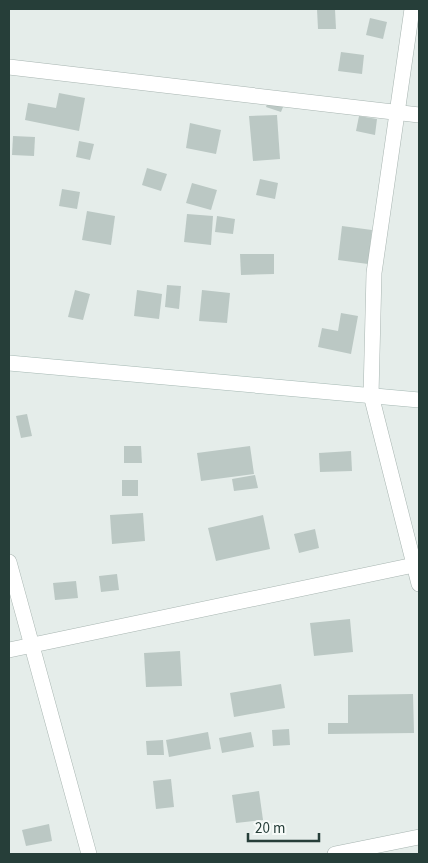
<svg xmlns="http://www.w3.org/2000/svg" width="428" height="863" viewBox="0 0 428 863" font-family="'Source Sans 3',sans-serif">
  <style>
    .building { fill: #bbc8c4 }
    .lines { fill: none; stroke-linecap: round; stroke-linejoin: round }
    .street-casing { stroke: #a8b5b1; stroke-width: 16 }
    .secondary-casing { stroke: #a5b8b3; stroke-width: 16 }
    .street { stroke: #fff; stroke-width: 15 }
    .secondary { stroke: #fff; stroke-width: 15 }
  </style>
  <rect width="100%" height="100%" fill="#e5edea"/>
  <!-- building -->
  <g class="building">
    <polygon points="317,9 335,9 336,29 318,29"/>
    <polygon points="370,18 387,22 383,39 366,35"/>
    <polygon points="341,52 364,55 362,74 338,71"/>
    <polygon points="59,93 85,98 79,131 25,120 28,103 56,108"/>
    <polygon points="270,97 285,102 281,112 266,107"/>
    <polygon points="277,115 280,159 253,161 249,116"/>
    <polygon points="359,116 377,119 375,135 356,131"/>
    <polygon points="190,123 221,130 216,154 186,148"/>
    <polygon points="13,136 35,137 34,156 12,155"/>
    <polygon points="79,141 94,144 90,160 76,157"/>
    <polygon points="147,168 167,174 161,191 142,185"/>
    <polygon points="260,179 278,183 275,199 256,195"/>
    <polygon points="192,183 217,190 211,210 186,203"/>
    <polygon points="62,189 80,192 77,209 59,206"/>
    <polygon points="87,211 115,216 111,245 82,240"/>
    <polygon points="187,214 213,216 211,245 184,242"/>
    <polygon points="217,216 235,219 233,234 215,232"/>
    <polygon points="342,226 372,230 368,264 338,260"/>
    <polygon points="240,254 274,254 274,274 241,275"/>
    <polygon points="167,285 181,286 179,309 165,307"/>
    <polygon points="75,290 90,294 83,320 68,317"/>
    <polygon points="137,290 162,294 159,319 134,316"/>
    <polygon points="202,290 230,293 227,323 199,321"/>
    <polygon points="341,313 358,316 351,354 318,347 322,328 338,331"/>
    <polygon points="27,414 32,436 21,438 16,416"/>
    <polygon points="124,446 141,446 142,463 124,463"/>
    <polygon points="250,446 254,474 201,481 197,453"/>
    <polygon points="351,451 352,471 320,472 319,453"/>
    <polygon points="255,475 258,488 234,491 232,479"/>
    <rect x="122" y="480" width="16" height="16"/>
    <polygon points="143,513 145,541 112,544 110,515"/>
    <polygon points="263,515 270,549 216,561 208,528"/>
    <polygon points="315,529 319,548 299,553 294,534"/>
    <polygon points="117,574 119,590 101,592 99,576"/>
    <polygon points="76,581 78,598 55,600 53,583"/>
    <polygon points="350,619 353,652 314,656 310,623"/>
    <polygon points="180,651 182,686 146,687 144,653"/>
    <polygon points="281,684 285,708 234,717 230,693"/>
    <polygon points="413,694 414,733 328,734 328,723 348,723 348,695"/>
    <polygon points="289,729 290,745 273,746 272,730"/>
    <polygon points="208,732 211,749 169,757 166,740"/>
    <polygon points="251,732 254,747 222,753 219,738"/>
    <polygon points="163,740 164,755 147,755 146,741"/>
    <polygon points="171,779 174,807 156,809 153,781"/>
    <polygon points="259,791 263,820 236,823 232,795"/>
    <polygon points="49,824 52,841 26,846 22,830"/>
  </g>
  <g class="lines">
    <defs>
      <g id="street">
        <polyline points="412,9 374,273 371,395 419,584"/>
        <polyline points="9,67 419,115"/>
        <polyline points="9,562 89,854"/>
        <polyline points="9,650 414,565"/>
        <polyline points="335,854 419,837"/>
      </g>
      <polyline id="secondary" points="9,363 419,400"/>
    </defs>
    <!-- street casing -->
    <use href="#street" class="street-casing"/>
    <!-- secondary casing -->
    <use href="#secondary" class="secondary-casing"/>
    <!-- street -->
    <use href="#street" class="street"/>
    <!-- secondary -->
    <use href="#secondary" class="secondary"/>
  </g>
  <!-- border -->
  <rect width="428" height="863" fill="none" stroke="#263e39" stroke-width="20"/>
  <!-- scale -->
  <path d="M248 833v8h71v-8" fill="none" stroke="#263e39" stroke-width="2.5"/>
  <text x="255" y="833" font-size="15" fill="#263e39" stroke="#f6faf8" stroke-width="4" paint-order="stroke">20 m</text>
</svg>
